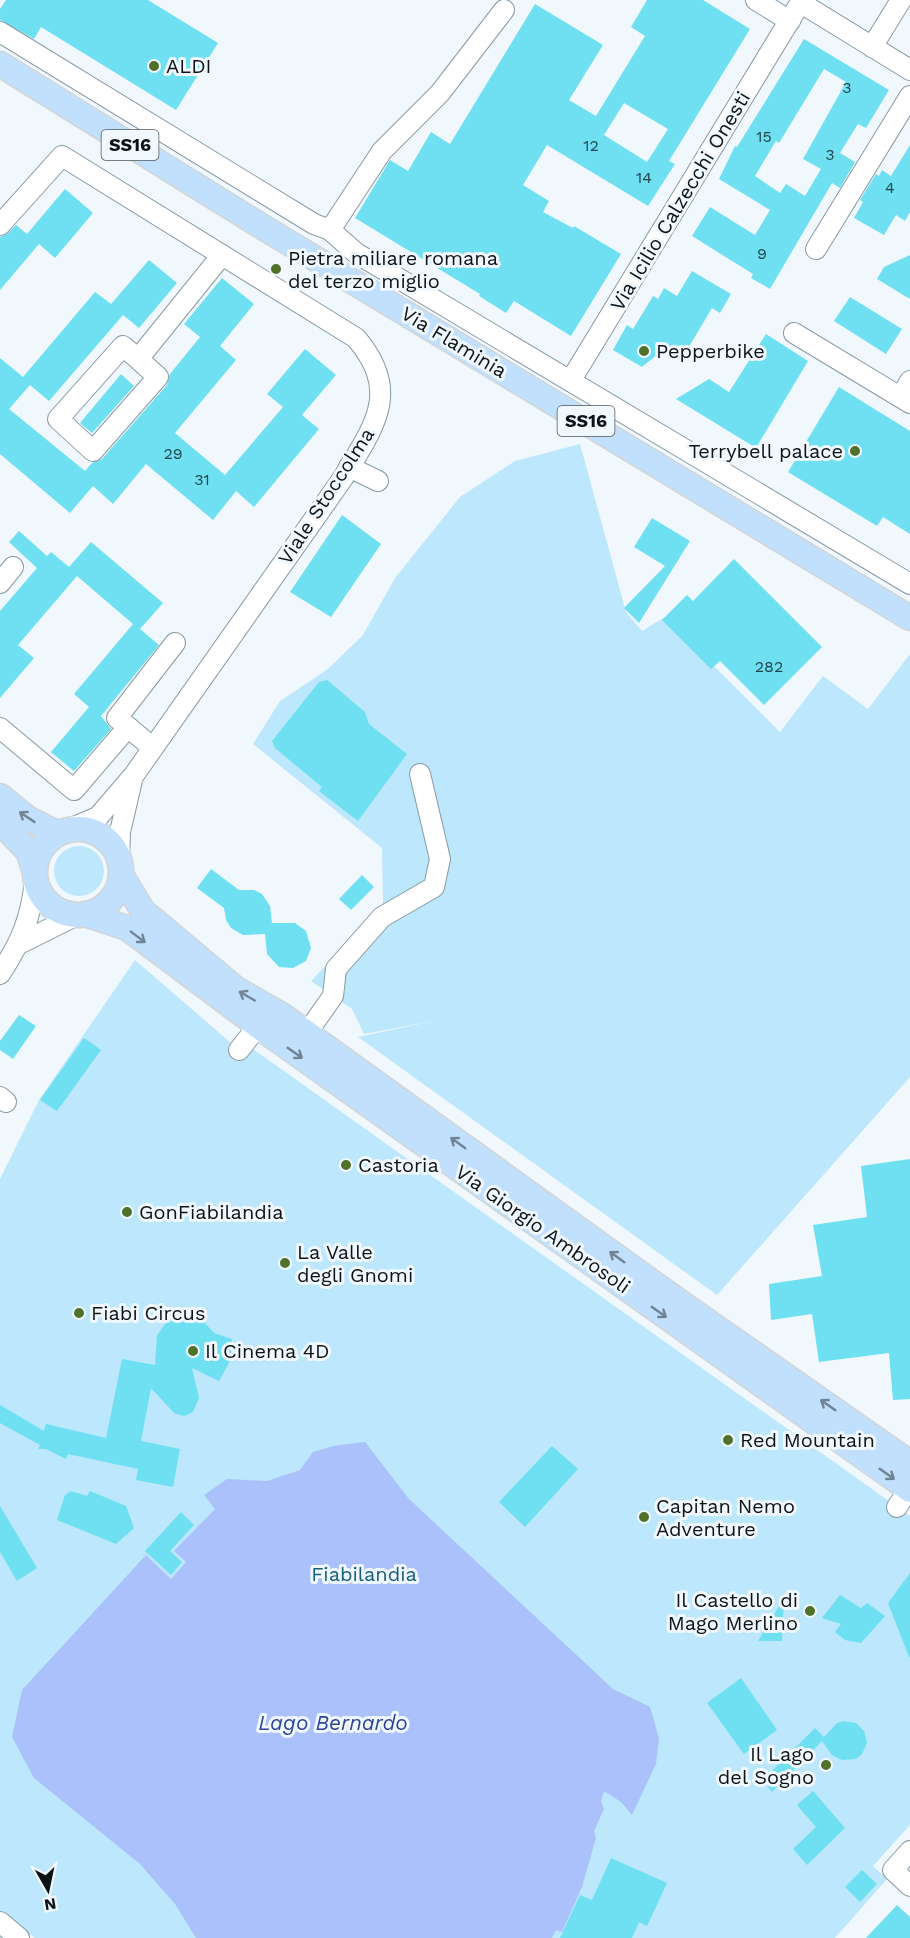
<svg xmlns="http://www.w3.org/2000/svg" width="910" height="1938" viewBox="0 0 910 1938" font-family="'Work Sans',sans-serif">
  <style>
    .green { fill: #bce7fc }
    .water { fill: #abc1fb }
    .building { fill: #6ee0f2; fill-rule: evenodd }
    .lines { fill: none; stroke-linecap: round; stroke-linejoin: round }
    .minor-casing { stroke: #879aa3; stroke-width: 22 }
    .major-casing { stroke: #d3d5d5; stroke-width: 27 }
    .minor { stroke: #fff; stroke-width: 20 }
    .major { stroke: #c1e0fe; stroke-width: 24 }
    .oneway { stroke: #708496 }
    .poi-dot { fill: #4f7129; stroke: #f0f8fd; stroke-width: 2 }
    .labels { text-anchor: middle; stroke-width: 6; stroke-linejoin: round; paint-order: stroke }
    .number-label { font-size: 16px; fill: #24464e }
    .shield { fill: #f0f8fd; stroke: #50585c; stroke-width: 1.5 }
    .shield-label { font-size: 18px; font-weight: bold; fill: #0c1317 }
    .poi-label { font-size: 20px; fill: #0c1317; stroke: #f0f8fd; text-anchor: start }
    .street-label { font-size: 20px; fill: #0c1317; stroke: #f0f8fd }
    .park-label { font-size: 20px; fill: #135e7a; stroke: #f0f8fd }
    .water-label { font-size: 21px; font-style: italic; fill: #2e4597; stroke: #f0f8fd }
  </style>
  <rect width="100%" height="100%" fill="#f0f8fd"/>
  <!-- green -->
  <g class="green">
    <polygon points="580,444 626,612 642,631 665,617 780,732 823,676 868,709 910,654 910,1077 717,1295 358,1037 434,1021 364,1034 352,1009 311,981 383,906 382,848 253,744 280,701 328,669 363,635 395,578 460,497 515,461"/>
    <circle cx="79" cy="871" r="25"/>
    <polygon points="135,960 246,1056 253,1049 910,1516 910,1825 873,1866 887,1879 835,1938 35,1938 0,1911 0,1179 39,1100"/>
  </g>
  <!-- water -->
  <polygon class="water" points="365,1442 409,1499 613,1689 650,1707 659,1738 656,1764 632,1815 621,1802 604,1791 601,1801 604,1809 594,1831 596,1838 582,1887 562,1932 556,1930 552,1938 196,1938 175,1904 140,1864 34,1778 12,1737 22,1690 146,1555 171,1579 186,1562 174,1551 215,1509 204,1495 227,1479 267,1481 300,1470 313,1452 333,1446"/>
  <!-- building -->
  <g class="building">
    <polygon points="6,0 148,0 218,43 176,110 41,27 34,39 0,20 0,9"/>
    <path d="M 647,0 L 703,0 L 750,29 L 669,161 L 675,164 L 648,206 L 547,145 L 523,185 L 549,201 L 543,212 L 573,228 L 574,226 L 621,254 L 571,336 L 514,301 L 506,313 L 479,296 L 480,294 L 355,218 L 390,160 L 408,171 L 431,132 L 450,144 L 535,4 L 603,45 L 569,100 L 596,116 L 645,36 L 631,27 ZM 624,103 L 668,129 L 647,162 L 604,135 Z"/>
    <path d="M 804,39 L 889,90 L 866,128 L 858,124 L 840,153 L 855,162 L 840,188 L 832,183 L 770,289 L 751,278 L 753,274 L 692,236 L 710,207 L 755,235 L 770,210 L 719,179 L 735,146 L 737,147 ZM 824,69 L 846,82 L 803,159 L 821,169 L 805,196 L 786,184 L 780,193 L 755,176 L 776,141 L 779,143 Z"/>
    <polygon points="910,145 910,212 905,221 896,215 884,235 854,218 863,202 860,200 876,174 879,176 882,170 891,176"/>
    <polygon points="65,189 93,213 55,258 39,244 0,290 0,237 8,233 16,225 27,234"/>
    <polygon points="910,255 910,299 877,279 884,267"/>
    <polygon points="149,260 177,283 139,328 123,315 49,401 30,385 9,409 85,471 92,463 102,459 167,385 170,374 200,337 184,324 222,278 254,304 220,346 236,360 175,433 225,475 283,407 267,394 305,349 336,375 302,415 319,429 254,507 236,491 213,520 146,464 113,504 93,486 70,513 0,454 0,358 23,377 95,292 111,304"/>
    <polygon points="692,271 731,294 720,313 712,308 690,345 672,355 664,349 642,367 613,350 627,325 633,329 653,296 658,299 664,288 677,296"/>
    <polygon points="850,297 902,329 886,354 834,321"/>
    <polygon points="766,334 808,361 756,448 676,399 709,379 729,392"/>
    <polygon points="121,374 134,386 92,433 80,423"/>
    <polygon points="839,387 910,431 910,534 883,517 877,526 788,472"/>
    <polygon points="342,515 381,544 331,617 290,592"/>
    <polygon points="652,518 690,541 639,623 624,608 665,566 634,547"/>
    <polygon points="19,531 47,556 51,552 69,567 91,542 163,603 140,629 159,645 101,716 111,729 74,771 51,752 89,707 74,694 133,624 77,576 18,645 34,658 0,698 0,611 37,568 9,542"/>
    <polygon points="734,559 822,647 764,705 720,661 711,669 662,620 687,595 693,601"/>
    <polygon points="327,680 365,712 369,724 407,754 358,821 319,791 322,787 275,748 272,741 319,682"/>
    <polygon points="211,869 239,890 254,890 262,894 270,906 272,923 295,923 306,931 311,948 306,961 293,968 279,967 267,954 265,934 243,935 231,928 226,920 224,908 197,888"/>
    <polygon points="362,875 374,887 351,910 339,899"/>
    <polygon points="19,1015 36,1026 13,1059 0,1050 0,1041"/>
    <polygon points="84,1038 101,1050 57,1111 40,1100"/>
    <polygon points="910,1159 910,1399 893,1400 889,1353 819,1362 812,1314 771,1320 769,1284 822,1276 813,1225 867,1217 861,1166"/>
    <polygon points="180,1317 203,1321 214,1333 232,1339 230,1361 219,1381 192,1368 199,1398 193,1412 184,1416 174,1413 151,1388 141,1441 180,1449 173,1487 136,1480 138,1469 68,1454 66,1459 46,1449 38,1449 40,1445 0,1423 0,1405 44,1431 46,1424 106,1438 122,1359 155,1365 157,1335 166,1323"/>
    <polygon points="552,1446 578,1469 525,1527 499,1502"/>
    <polygon points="71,1491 87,1496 90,1491 126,1506 134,1528 116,1544 57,1520 65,1495"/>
    <polygon points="0,1506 37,1568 17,1581 0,1552"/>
    <polygon points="181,1512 194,1525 170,1551 182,1562 171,1575 145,1551"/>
    <polygon points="910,1573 910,1657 909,1657 888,1603"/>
    <polygon points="840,1595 861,1608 867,1603 885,1616 861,1643 845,1640 835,1632 841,1624 822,1618"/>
    <polygon points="784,1598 782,1641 758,1641"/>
    <polygon points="741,1678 777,1730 744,1754 707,1703"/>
    <polygon points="844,1721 856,1723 864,1731 867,1743 862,1754 856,1759 842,1760 832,1755 822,1741 772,1792 763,1780 815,1728 824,1737 837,1723"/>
    <polygon points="813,1791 845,1828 807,1865 793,1849 816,1827 797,1805"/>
    <polygon points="611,1858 667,1883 647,1926 639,1922 632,1938 560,1938 580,1895 592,1900"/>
    <polygon points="862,1870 877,1884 860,1902 845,1887"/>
    <polygon points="897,1905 910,1917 910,1938 866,1938"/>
  </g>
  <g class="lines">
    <defs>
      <g id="minor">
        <polyline points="756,0 790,21"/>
        <polyline points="801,3 910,70"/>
        <polyline points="0,32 314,224 330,230 356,253 910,584"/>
        <polyline points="872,47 901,0"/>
        <path d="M 0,225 L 62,156 L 356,338 C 402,392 374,426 343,478 L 134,775 L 98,817 L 72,828"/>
        <polyline points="330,230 382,151 440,93 504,10"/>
        <polyline points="816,249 910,96"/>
        <polyline points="794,333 910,403"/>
        <polyline points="138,359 123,346 58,419 93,451 158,377 138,359 222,255"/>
        <polyline points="571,380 802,0"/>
        <polyline points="901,397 910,381"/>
        <polyline points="349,467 378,481"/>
        <polyline points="0,583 13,567"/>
        <polyline points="128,727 117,718 175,643"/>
        <polyline points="0,728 74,790 128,727 153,748"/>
        <polyline points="119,860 120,832 132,780"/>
        <polyline points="19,944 77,915"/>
        <path d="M 0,974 C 21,942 31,919 35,880"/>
        <polyline points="306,1034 333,996 336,969 382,917 434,887 440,859 420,774"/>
        <polyline points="239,1050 258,1026"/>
        <polyline points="0,1097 6,1102"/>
        <polyline points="897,1507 909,1489"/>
        <polyline points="910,1851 893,1870 910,1886"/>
        <polyline points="0,1922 19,1938"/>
      </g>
      <g id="major">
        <polyline points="0,64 261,226 910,618"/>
        <polyline points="0,796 27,818 57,833"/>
        <polyline points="0,822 28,851 34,869"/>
        <circle cx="78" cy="872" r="43"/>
        <polyline points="121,875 143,911 236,989 283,1016 674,1298 910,1463"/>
        <polyline points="85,914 127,928 258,1026 910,1490"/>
      </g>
    </defs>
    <!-- minor casing -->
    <use href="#minor" class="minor-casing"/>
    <!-- major casing -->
    <use href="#major" class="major-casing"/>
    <!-- minor -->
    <use href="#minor" class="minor"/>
    <!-- major -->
    <use href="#major" class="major"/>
  </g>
  <!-- one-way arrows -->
  <defs><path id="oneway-shaft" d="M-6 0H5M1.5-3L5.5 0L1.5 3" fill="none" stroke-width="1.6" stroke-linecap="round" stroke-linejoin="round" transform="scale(1.5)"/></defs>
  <g class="oneway">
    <use href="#oneway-shaft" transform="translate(27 817) rotate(-146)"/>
    <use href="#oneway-shaft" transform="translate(138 937) rotate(37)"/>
    <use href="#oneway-shaft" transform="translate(247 996) rotate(-150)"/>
    <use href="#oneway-shaft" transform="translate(295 1053) rotate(35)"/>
    <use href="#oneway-shaft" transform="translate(458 1143) rotate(-144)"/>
    <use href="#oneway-shaft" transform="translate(617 1257) rotate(-144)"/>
    <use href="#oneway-shaft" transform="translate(659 1312) rotate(35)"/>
    <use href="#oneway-shaft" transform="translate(828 1405) rotate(-145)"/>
    <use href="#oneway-shaft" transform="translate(887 1474) rotate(35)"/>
  </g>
  <!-- markers -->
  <g class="poi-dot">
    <circle cx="154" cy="66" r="6"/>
    <circle cx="276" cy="269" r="6"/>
    <circle cx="644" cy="351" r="6"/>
    <circle cx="855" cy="451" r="6"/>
    <circle cx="346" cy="1165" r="6"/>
    <circle cx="127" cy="1212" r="6"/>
    <circle cx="285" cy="1263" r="6"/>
    <circle cx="79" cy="1313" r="6"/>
    <circle cx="193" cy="1351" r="6"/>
    <circle cx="728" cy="1440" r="6"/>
    <circle cx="644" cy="1517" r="6"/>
    <circle cx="810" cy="1611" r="6"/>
    <circle cx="826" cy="1765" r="6"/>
  </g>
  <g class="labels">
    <!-- number labels -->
    <g class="number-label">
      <text x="847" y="93">3</text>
      <text x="764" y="142">15</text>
      <text x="591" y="151">12</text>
      <text x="830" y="160">3</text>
      <text x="644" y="183">14</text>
      <text x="890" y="193">4</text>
      <text x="762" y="259">9</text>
      <text x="173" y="459">29</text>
      <text x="202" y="485">31</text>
      <text x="769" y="672">282</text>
    </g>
    <!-- shield labels -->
    <g class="shield">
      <rect x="101.5" y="130" width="57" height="30" rx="4.5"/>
      <rect x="557.5" y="406" width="57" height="30" rx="4.5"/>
    </g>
    <g class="shield-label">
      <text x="130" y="151">SS16</text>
      <text x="586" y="427">SS16</text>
    </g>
    <!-- poi labels -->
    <g class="poi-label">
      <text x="166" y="73">ALDI</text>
      <text x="288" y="265">Pietra miliare romana<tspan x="288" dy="23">del terzo miglio</tspan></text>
      <text x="656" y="358">Pepperbike</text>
      <text x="843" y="458" text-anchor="end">Terrybell palace</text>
      <text x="358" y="1172">Castoria</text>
      <text x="139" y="1219">GonFiabilandia</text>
      <text x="297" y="1259">La Valle<tspan x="297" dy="23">degli Gnomi</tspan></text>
      <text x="91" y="1320">Fiabi Circus</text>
      <text x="205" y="1358">Il Cinema 4D</text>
      <text x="740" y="1447">Red Mountain</text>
      <text x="656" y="1513">Capitan Nemo<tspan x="656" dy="23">Adventure</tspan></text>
      <text x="798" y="1607" text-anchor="end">Il Castello di<tspan x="798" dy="23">Mago Merlino</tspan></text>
      <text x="814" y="1761" text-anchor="end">Il Lago<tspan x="814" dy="23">del Sogno</tspan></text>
    </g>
    <!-- street labels -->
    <g class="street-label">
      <text transform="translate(680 201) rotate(-59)" y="7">Via Icilio Calzecchi Onesti</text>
      <text transform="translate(454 342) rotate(31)" y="7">Via Flaminia</text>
      <text transform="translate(326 496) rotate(-57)" y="7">Viale Stoccolma</text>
      <text transform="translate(543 1229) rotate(35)" y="7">Via Giorgio Ambrosoli</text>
    </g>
    <!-- park labels -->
    <g class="park-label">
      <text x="364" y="1581">Fiabilandia</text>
    </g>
    <!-- water labels -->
    <g class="water-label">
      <text x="333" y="1730">Lago Bernardo</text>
    </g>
  </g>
  <!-- north arrow -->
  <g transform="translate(48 1890) rotate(171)" stroke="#f0f8fd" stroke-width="4.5" paint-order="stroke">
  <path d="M0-4.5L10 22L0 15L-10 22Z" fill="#0c1317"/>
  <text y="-9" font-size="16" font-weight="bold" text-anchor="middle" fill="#0c1317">N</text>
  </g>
</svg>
